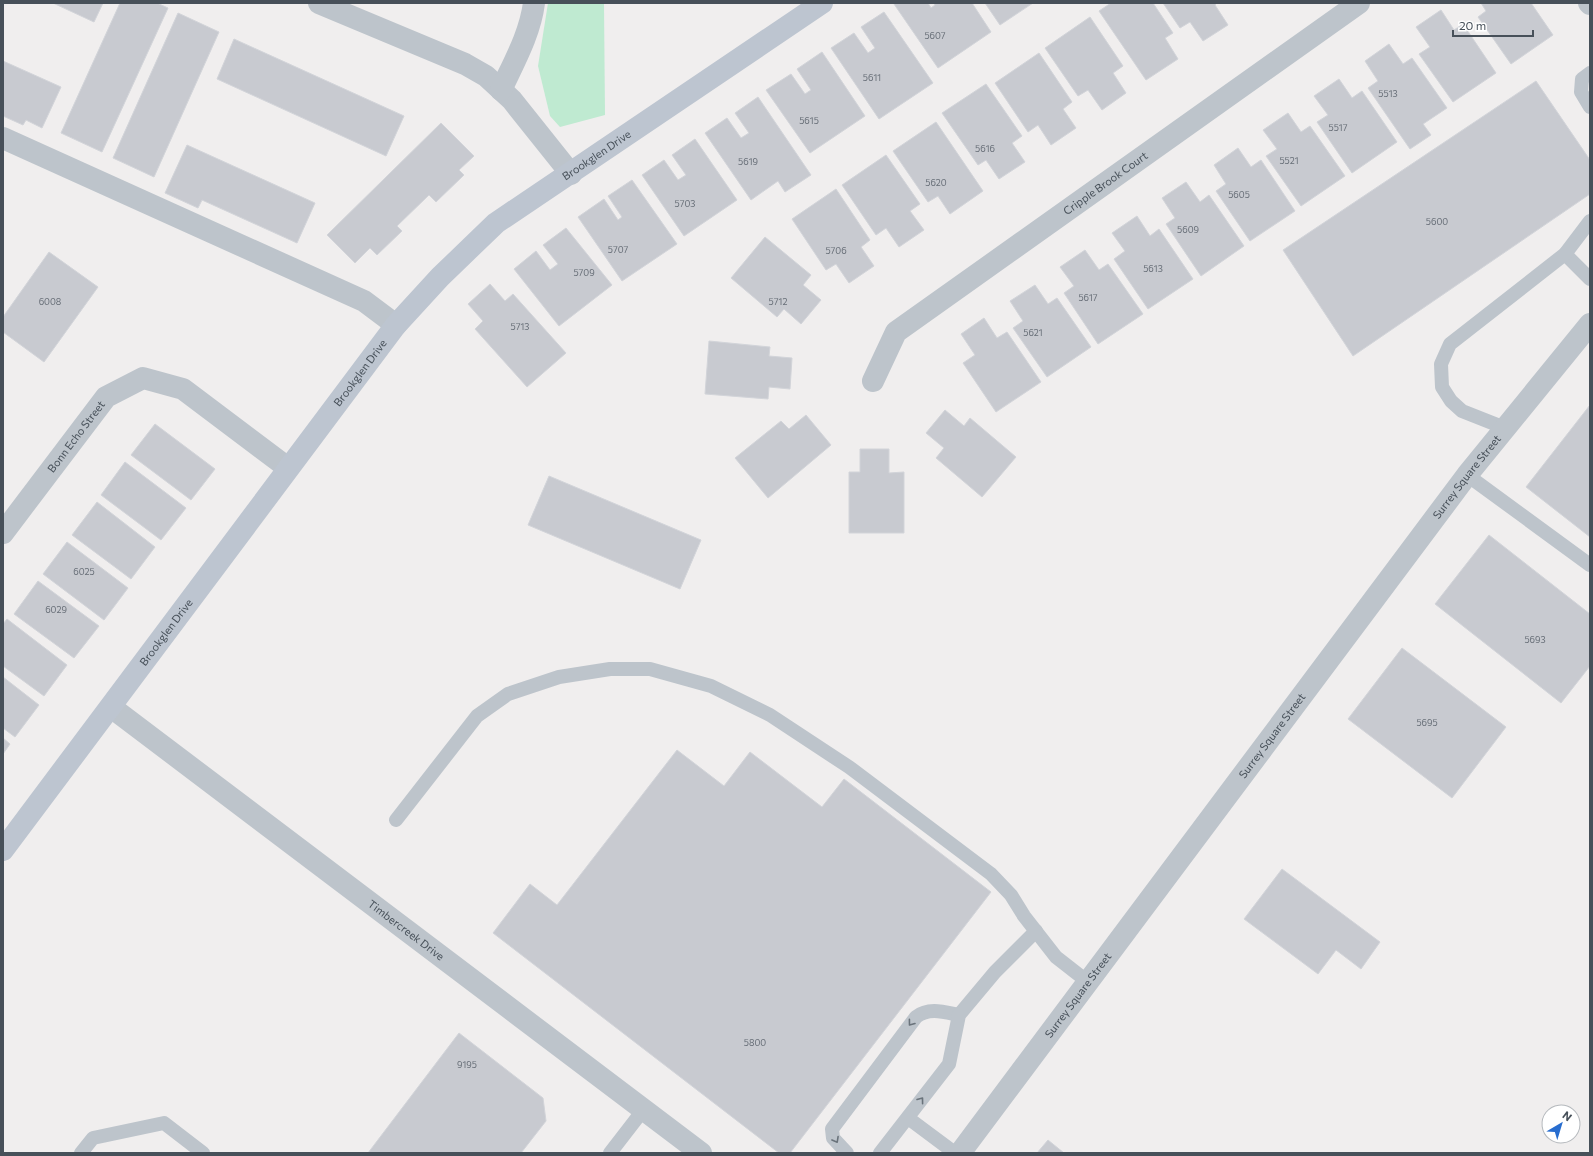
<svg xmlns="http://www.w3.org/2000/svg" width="1593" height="1156" viewBox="0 0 1593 1156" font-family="Commissioner,sans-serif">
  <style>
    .green { fill: #bfead1 }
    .building { fill: #c8cad0; stroke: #d2d4d9 }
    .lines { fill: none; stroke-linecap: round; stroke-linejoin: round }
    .lane { stroke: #bdc4cb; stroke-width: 14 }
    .street { stroke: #bdc4cb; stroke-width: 22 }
    .secondary { stroke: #bdc5d0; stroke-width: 22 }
    .oneway { stroke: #6a737b }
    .labels { text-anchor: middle; stroke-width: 3; stroke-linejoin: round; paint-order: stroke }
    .number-label { font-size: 9px; fill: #676e77 }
    .street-label { font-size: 11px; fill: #475059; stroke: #fff }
  </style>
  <rect width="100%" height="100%" fill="#f0eeee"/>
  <!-- green -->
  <polygon class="green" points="548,3 604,3 605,115 560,127 550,116 538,66"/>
  <!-- building -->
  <g class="building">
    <polygon points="53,3 103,3 94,22"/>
    <polygon points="120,3 157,3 168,8 102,152 61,133"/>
    <polygon points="896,3 928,3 931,8 935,5 934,3 972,3 991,32 938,68 894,4"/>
    <polygon points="985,3 1033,3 1000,25"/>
    <polygon points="1111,3 1153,3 1173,33 1165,38 1178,59 1146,80 1099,11"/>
    <polygon points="1163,3 1217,3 1215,5 1228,25 1203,41 1190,22 1180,28"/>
    <polygon points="1481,3 1531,3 1553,35 1511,64 1478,17 1486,11"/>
    <polygon points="1441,10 1454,30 1463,24 1496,73 1453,102 1419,54 1430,47 1416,27"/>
    <polygon points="884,12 933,83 879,119 831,48 854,33 868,53 875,48 861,27"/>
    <polygon points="178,13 219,32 154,177 113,158"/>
    <polygon points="1090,17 1123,66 1113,73 1126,93 1102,110 1088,90 1078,96 1045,48"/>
    <polygon points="234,39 404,116 386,156 217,79"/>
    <polygon points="1389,44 1403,64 1412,58 1447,108 1423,124 1431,135 1410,149 1368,88 1378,81 1365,61"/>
    <polygon points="822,52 865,116 810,153 766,90 791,74 805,94 811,90 797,69"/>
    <polygon points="1039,53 1072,102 1063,109 1076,128 1051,145 1038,125 1028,132 995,83"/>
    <polygon points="3,61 61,87 42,128 26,120 23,125 3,116"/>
    <polygon points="1339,79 1352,98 1362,91 1397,142 1352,173 1317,122 1328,115 1314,96"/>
    <polygon points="1536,81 1590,160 1590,194 1353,356 1283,250"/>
    <polygon points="986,84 1022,136 1012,143 1025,162 999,179 986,160 978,165 942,113"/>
    <polygon points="758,97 811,175 785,192 778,181 751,200 705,133 727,118 741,138 749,133 735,113"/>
    <polygon points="1288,113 1301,132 1310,126 1345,176 1301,206 1266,156 1277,149 1263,130"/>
    <polygon points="936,122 983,191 950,214 938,196 928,202 893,151"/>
    <polygon points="441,123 474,156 459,170 464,175 436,202 429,195 397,226 402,231 377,255 370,248 355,263 327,235"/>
    <polygon points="695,139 737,200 684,236 642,175 664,160 678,180 686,175 672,155"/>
    <polygon points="187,145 315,203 297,243 202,200 198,208 165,193"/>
    <polygon points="1238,148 1251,167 1261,160 1295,211 1250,241 1216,191 1226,184 1214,165"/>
    <polygon points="886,155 920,204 910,211 924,230 899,247 886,228 876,235 842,185"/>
    <polygon points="632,180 677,244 622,281 578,217 604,199 618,220 622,217 608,196"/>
    <polygon points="1186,182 1200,202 1209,195 1244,246 1201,276 1166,224 1175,218 1162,198"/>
    <polygon points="836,189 870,240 861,247 874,266 849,283 836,264 826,270 792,219"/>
    <polygon points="1137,216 1150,236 1159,229 1193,279 1148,309 1114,259 1125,251 1112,233"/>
    <polygon points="566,228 612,285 559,326 514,269 536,251 550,270 558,264 543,245"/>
    <polygon points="765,237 811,275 803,285 821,300 801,324 784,309 777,317 731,278"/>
    <polygon points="1085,250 1099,270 1108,264 1143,314 1098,344 1064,293 1074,286 1060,267"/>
    <polygon points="49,252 98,287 44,362 3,332 3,317"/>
    <polygon points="490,284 505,301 513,294 566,353 527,387 475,329 483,321 468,304"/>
    <polygon points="1035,285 1048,304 1057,298 1091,347 1047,377 1013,328 1023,321 1010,301"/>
    <polygon points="984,318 997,338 1007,332 1041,382 996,412 963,363 975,355 961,334"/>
    <polygon points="709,341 770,347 769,356 792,358 790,389 769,387 768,399 705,394"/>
    <polygon points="1590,405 1590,537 1526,487"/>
    <polygon points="945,410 964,426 970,418 1016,457 982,497 936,458 944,448 926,433"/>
    <polygon points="806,415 831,445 768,498 735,458 781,421 789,429"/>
    <polygon points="155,424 215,469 191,500 131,455"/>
    <polygon points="860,449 889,449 889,473 904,472 904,533 849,533 849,472 860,472"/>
    <polygon points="125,462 186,508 161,540 101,495"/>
    <polygon points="549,476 701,540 680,589 528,525"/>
    <polygon points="97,502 155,547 131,579 72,535"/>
    <polygon points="1489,535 1590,614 1590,666 1561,703 1435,604"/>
    <polygon points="67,542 128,588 104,620 43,574"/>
    <polygon points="38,581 99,626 74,658 14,614"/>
    <polygon points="7,619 67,665 44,696 3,666 3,624"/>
    <polygon points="1402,648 1506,727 1452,798 1348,719"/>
    <polygon points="3,677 39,705 15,737 3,728"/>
    <polygon points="3,738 10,744 3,754"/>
    <polygon points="677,750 724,786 750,752 822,807 844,779 991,892 790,1153 779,1153 493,933 530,884 557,905"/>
    <polygon points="1282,869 1380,942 1361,969 1336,950 1318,974 1244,919"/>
    <polygon points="459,1033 543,1098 546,1121 521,1153 368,1153"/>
    <polygon points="1048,1140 1064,1153 1037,1153"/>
  </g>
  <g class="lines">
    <!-- lane -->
    <g class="lane">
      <polyline points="1590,73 1582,79 1581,92 1590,107"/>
      <polyline points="1565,254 1590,279"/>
      <polyline points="1505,428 1462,411 1451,401 1442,387 1441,364 1450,344 1565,254 1590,221"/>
      <polyline points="1467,475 1590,565"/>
      <polyline points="396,820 477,716 508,694 559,677 610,669 650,669 711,686 770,715 849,767 991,874 1011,895 1024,916 1056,957 1088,982"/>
      <polyline points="908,1118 955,1153"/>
      <polyline points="81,1153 93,1138 164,1123 203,1153"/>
      <polyline points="610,1153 644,1109"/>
      <path d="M 847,1153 L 833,1138 L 832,1129 L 916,1017 C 929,1007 944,1012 959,1015"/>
      <polyline points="880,1153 949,1064 959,1015 995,972 1036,931"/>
    </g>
    <!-- street -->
    <g class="street">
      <polyline points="319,3 465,64 486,76 512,100 571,174"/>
      <polyline points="1589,3 1590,4"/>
      <path d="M 501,90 C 514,62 530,34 534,3"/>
      <polyline points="3,138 364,301 396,325"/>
      <path id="s1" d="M 873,381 L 896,332 L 1359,3"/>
      <path id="s2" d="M 3,533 L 106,397 L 143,378 L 183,389 L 288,468"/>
      <path id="s3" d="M 111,707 L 701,1153"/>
      <path id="s4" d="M 960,1153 L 1467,475 L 1590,324"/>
    </g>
    <!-- secondary -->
    <path class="secondary" id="s5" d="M 3,850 L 396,325 L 440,277 L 496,223 L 822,3"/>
  </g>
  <!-- one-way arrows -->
  <defs><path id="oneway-chevron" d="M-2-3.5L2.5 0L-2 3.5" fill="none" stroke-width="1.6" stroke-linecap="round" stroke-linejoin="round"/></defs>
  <g class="oneway">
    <use href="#oneway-chevron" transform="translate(911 1023) rotate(127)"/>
    <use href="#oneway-chevron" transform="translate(921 1100) rotate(-53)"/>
    <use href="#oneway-chevron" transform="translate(836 1140) rotate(61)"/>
  </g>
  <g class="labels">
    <!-- number labels -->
    <g class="number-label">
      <text x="935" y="39">5607</text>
      <text x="872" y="81">5611</text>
      <text x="1388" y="97">5513</text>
      <text x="809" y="124">5615</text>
      <text x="1338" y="131">5517</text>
      <text x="985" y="152">5616</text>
      <text x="1289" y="164">5521</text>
      <text x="748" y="165">5619</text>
      <text x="936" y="186">5620</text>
      <text x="1239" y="198">5605</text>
      <text x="685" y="207">5703</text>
      <text x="1437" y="225">5600</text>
      <text x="1188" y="233">5609</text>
      <text x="618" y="253">5707</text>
      <text x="836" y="254">5706</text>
      <text x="1153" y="272">5613</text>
      <text x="584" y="276">5709</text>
      <text x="1088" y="301">5617</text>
      <text x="50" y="305">6008</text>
      <text x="778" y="305">5712</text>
      <text x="520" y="330">5713</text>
      <text x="1033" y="336">5621</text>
      <text x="84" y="575">6025</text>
      <text x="56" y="613">6029</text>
      <text x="1535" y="643">5693</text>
      <text x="1427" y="726">5695</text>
      <text x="755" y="1046">5800</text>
      <text x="467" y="1068">9195</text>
    </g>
    <!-- street labels -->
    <g class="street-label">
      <text dy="4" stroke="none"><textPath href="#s5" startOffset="920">Brookglen Drive</textPath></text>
      <text dy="4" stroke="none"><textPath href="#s1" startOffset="311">Cripple Brook Court</textPath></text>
      <text dy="4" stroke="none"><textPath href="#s5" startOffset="596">Brookglen Drive</textPath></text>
      <text dy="4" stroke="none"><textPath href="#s2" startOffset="121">Bonn Echo Street</textPath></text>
      <text dy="4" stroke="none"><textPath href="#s4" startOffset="845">Surrey Square Street</textPath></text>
      <text dy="4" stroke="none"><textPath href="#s5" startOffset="272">Brookglen Drive</textPath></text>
      <text dy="4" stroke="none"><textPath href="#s4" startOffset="521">Surrey Square Street</textPath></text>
      <text dy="4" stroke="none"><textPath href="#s3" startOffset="370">Timbercreek Drive</textPath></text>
      <text dy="4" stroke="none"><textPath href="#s4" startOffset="197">Surrey Square Street</textPath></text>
    </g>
  </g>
  <!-- border -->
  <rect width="1593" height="1156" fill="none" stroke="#475059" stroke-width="8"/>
  <!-- north arrow -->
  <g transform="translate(1561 1124) rotate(38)"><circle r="19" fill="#ffffff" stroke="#b5b9bd"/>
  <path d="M0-3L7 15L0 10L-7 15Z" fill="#286dcf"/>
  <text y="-6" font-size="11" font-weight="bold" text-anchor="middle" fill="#475059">N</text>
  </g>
  <!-- scale -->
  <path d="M1453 30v6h80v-6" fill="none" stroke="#475059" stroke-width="2"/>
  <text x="1459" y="30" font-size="12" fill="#475059" stroke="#ffffff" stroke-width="3" paint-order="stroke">20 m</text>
</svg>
